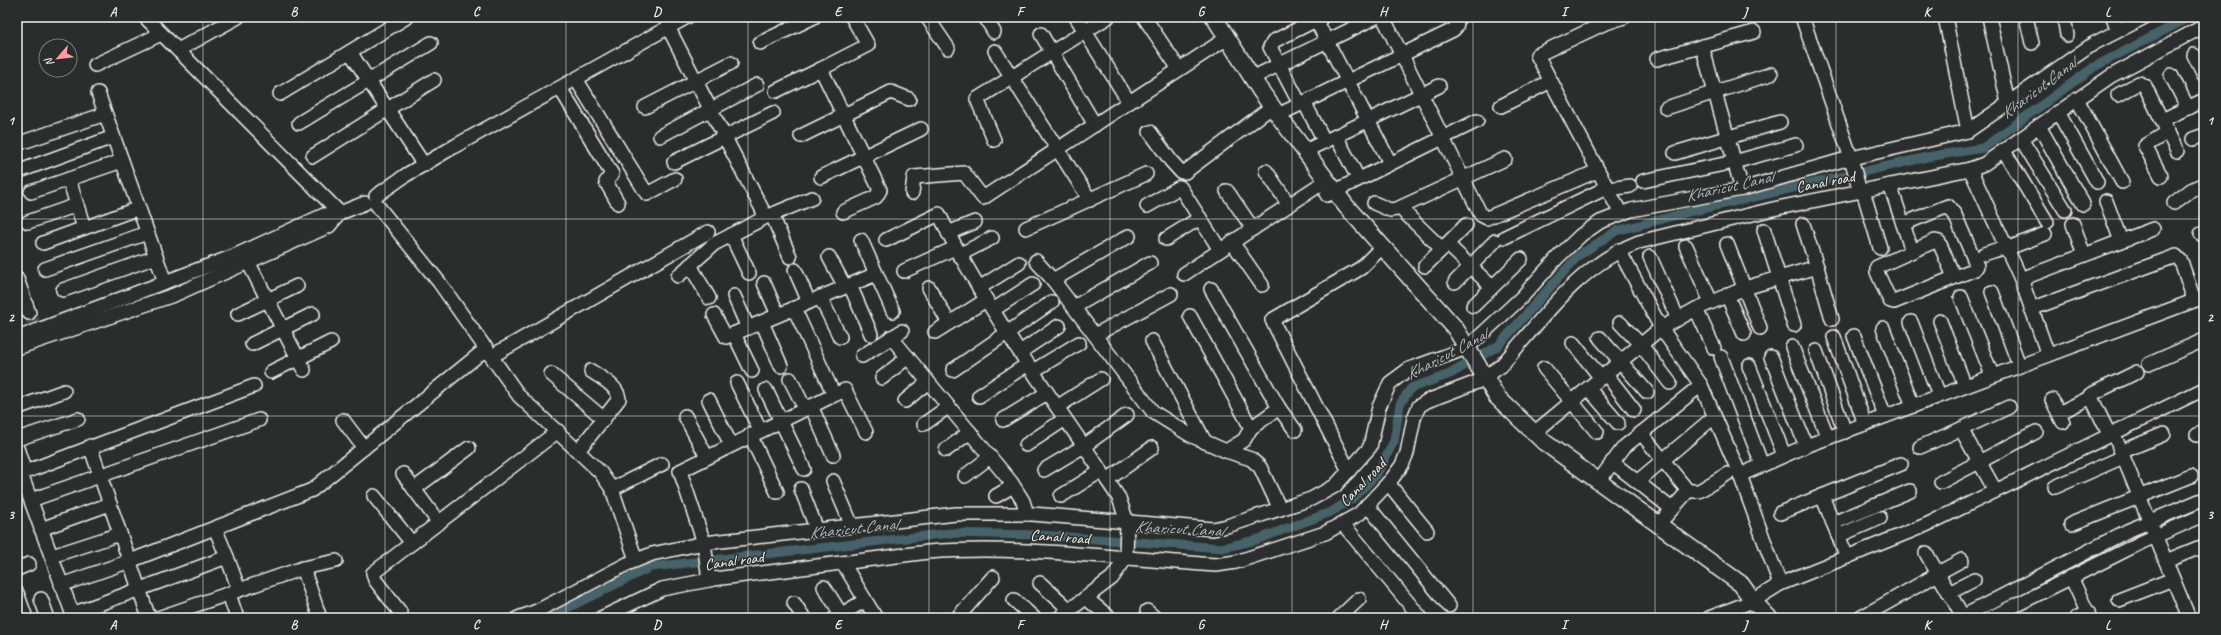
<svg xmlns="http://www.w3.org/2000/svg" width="2221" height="635" viewBox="0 0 2221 635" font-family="Caveat,sans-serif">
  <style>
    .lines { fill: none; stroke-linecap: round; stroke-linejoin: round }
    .canal { stroke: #47626b; stroke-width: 9 }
    .minor-tunnel { stroke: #484a4a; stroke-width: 13; stroke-dasharray: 13 6; stroke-linecap: butt }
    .minor-casing { stroke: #f4f1e8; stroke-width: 16 }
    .major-casing { stroke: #f4f1e8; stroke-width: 19 }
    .minor { stroke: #2a2d2e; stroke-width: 13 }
    .major { stroke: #2a2d2e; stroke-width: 16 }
    .grid { fill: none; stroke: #f4f1e8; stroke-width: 1; stroke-opacity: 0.55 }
    .labels { text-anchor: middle; stroke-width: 3; stroke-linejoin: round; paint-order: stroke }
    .street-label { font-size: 16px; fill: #f4f1e8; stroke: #2a2d2e }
    .water-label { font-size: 17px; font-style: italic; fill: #afb8b6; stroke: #2a2d2e }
    .neatline { fill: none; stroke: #f4f1e8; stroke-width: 1.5 }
    .grid-label { font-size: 13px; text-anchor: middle; font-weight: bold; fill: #f4f1e8 }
  </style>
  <rect width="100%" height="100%" fill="#2a2d2e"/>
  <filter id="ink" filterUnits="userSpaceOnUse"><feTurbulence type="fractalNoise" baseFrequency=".025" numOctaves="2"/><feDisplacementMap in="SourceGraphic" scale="8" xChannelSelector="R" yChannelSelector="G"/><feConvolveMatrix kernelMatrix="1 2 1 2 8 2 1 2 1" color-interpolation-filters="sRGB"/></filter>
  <g filter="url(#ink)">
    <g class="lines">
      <!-- canal -->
      <polyline class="canal" points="547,618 651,567 951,533 1039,535 1222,548 1256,540 1331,512 1352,499 1377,474 1394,441 1400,404 1411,388 1450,374 1498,346 1578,256 1616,231 1693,211 1927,157 1983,148 2094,67 2190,17"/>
      <!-- minor-tunnel -->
      <polyline class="minor-tunnel" points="29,313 34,324"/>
      <defs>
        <g id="minor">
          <polyline points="145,17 340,213"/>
          <polyline points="927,17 948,48"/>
          <polyline points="985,17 994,32"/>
          <polyline points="1076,17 1129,102"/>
          <polyline points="1144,17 1179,69"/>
          <polyline points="1383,17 1481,215 1487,218 1597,171"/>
          <polyline points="1802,17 1851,158 1860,192"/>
          <polyline points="1945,17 1968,131"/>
          <polyline points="1989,17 2008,103"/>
          <polyline points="2026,17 2032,43"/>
          <polyline points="2064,17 2067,35"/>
          <polyline points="2113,17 2118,31"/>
          <polyline points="1316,20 1390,163"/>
          <polyline points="668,27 766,217"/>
          <polyline points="1041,34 1095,125"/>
          <polyline points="760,43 814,17"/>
          <polyline points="1702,46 1742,189"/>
          <polyline points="178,50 238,17"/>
          <polyline points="995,51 1090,200"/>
          <polyline points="350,52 424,165"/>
          <polyline points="2194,55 2204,75"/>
          <polyline points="1657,59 1754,32"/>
          <polyline points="95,65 161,34"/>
          <polyline points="2171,75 2188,108"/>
          <polyline points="1252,78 1376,17"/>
          <polyline points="576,79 647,194 675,179"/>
          <polyline points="560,88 612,174 606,182 618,203"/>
          <polyline points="776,91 821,69"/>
          <polyline points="98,93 165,282"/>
          <polyline points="280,94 407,17"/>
          <polyline points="2118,95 2139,83 2145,86 2177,151"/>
          <polyline points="2077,99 2122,182"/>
          <polyline points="1304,102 1325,142"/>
          <polyline points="1300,104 1270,47 1274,41 1322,17"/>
          <polyline points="1501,106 1551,81"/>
          <polyline points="645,107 731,63"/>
          <polyline points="1666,108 1771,74"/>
          <polyline points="2058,112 2097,182"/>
          <polyline points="1278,115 1453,30 1456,27 1457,23 1453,17"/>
          <polyline points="2162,120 2204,100"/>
          <polyline points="299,123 431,43"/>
          <polyline points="2039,126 2083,204"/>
          <polyline points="1150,132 1171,161 1181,172 1185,172 1265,112"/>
          <polyline points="660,136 757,85"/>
          <polyline points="801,136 891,92 909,99"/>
          <polyline points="1336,136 1358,178"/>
          <polyline points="2021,139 2065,210"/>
          <polyline points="2193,139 2204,135"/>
          <polyline points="994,140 977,99 1108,17"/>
          <polyline points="17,144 105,114"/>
          <polyline points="1305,151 1439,86"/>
          <polyline points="2004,151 2047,222"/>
          <polyline points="1675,153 1780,122"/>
          <polyline points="313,156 434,80"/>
          <polyline points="674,162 773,113"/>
          <polyline points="1970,169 2021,279"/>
          <polyline points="1266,171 1289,205"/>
          <polyline points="17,172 113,137"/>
          <polyline points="2161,176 2145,146 2168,132"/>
          <polyline points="821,177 921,129"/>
          <polyline points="69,179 84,228"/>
          <polyline points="1643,181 1734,162 1796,145"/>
          <polyline points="1890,185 1912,251"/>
          <polyline points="1227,191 1253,229"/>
          <polyline points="1863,191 1880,248"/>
          <polyline points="31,192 122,161"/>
          <polyline points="912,193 914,177 964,173 983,198 1221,42"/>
          <polyline points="1327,195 1477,121"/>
          <polyline points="376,196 406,175 455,146 687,17"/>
          <polyline points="2106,201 2121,241"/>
          <polyline points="1374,203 1390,210 1397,209 1505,159"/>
          <polyline points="2174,203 2191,190 2204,184"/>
          <polyline points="376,204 439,282 519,396 600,472 612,489 636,560"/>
          <polyline points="1147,206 1180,187 1220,250"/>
          <polyline points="843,212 876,197 880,190 821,69 868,45 852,17"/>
          <polyline points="1404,212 1442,249"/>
          <polyline points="1621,214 1537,55 1603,24 1624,17"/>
          <polyline points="772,215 790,257"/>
          <polyline points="28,222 77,205"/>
          <polyline points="1903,224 1948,206 1955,215 1977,266 1975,269 1894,302 1890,301 1877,272 1877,267 1935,241 1939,242 1954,277"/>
          <polyline points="2073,224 2084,255"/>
          <polyline points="1026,228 1146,174"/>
          <polyline points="1764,230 1794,325"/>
          <polyline points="948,233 975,222"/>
          <polyline points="2201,234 2204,233"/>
          <polyline points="731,235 749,273"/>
          <polyline points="1505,237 1602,190 1630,186"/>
          <polyline points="1166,239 1200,218"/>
          <polyline points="861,240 893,311"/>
          <path d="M 886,240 L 939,214 C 988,315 1057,404 1119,498 L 1127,522 L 1126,558 L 1112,578 L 1059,618"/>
          <polyline points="1232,242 1262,285"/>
          <polyline points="43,243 139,208"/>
          <polyline points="1447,244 1492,287"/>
          <polyline points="1727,244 1760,328"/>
          <polyline points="1686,246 1711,302"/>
          <polyline points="2006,249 2045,234"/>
          <polyline points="1619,250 1661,328 1701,385 1740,475"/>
          <polyline points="1984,254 2005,247"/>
          <polyline points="959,255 992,238"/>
          <polyline points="245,256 304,370"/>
          <polyline points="829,257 845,287"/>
          <polyline points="1650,257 1678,319"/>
          <polyline points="1036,261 1053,280 1153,412 1190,435 1226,451 1251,459 1260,467 1280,509"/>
          <polyline points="690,265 709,298"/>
          <polyline points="1425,266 1466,225"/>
          <polyline points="1817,267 1832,319"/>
          <polyline points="45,269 147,233"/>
          <polyline points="795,270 809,302"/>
          <polyline points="904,271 955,248"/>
          <polyline points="1184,274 1327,180"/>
          <polyline points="678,276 714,244 766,217 812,198"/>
          <polyline points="17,279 29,313"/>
          <polyline points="1053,280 1129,236"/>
          <polyline points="1455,282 1495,241"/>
          <polyline points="764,283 778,315"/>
          <polyline points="850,285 871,334"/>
          <polyline points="929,288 949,323"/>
          <polyline points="979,288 1019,263"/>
          <polyline points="63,290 156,257"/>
          <polyline points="1992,292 2019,365"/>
          <polyline points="1727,295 1744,334"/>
          <polyline points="734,296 748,328"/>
          <polyline points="820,297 840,337"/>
          <polyline points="1961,297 1992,375"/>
          <polyline points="1473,306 1521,259"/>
          <polyline points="1074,307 1150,263"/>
          <polyline points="1696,309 1714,348"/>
          <polyline points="2031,309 2176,256 2181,261 2194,300"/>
          <polyline points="993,310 1033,284"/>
          <polyline points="238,314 297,286"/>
          <polyline points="714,315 726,337 876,274"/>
          <polyline points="1190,316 1251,428 1279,408 1211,289"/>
          <polyline points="1940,321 1965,386"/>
          <polyline points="762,322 781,366"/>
          <polyline points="1911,322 1939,395"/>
          <polyline points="1620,323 1641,345 1670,383"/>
          <polyline points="1883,328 1913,406"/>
          <polyline points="935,332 986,300"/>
          <polyline points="734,334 752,371"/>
          <polyline points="1095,335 1171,294"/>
          <polyline points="1854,336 1885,416"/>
          <polyline points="891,337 1011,482 1023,501 1027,514"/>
          <polyline points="1834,337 1865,424"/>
          <polyline points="17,338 234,256 324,215 340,213 365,203"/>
          <polyline points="1600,338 1647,392"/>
          <polyline points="1152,341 1205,442"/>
          <polyline points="1573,343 1601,378"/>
          <polyline points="252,344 313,314"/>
          <polyline points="1792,347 1828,438"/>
          <polyline points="17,348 174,295 329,226 340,213"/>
          <polyline points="1816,351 1845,432"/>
          <polyline points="1020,352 1059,326"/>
          <polyline points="2048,355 2021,279 2153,229"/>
          <polyline points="492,356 708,232"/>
          <polyline points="862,356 902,331"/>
          <polyline points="1721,357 1762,465"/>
          <polyline points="1771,357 1806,446"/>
          <polyline points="2149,364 2204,340"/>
          <polyline points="1749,366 1784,455"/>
          <polyline points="1544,368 1597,432"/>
          <polyline points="953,370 1052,302"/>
          <polyline points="1033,371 1079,343"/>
          <polyline points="271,372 331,342"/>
          <polyline points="551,374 604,419"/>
          <polyline points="1606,374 1634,410"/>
          <polyline points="882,378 908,357"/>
          <polyline points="790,379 805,409"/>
          <polyline points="737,383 760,430"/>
          <polyline points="1588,388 1618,423"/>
          <polyline points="766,390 804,469"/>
          <polyline points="834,395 845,390 866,432"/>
          <polyline points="979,396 1028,364"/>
          <polyline points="709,400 731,445"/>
          <polyline points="2052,400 2063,422"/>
          <polyline points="905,401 928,382"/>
          <polyline points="811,406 833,455"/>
          <polyline points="1057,407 1101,379"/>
          <polyline points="17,408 64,391"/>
          <polyline points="1279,408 1295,430"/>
          <polyline points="2059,413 2091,397"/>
          <polyline points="685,416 707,457"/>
          <polyline points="343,420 364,448"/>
          <polyline points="1003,420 1047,393"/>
          <polyline points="924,424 948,407"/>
          <polyline points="2113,432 2189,618"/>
          <polyline points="1534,433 1661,328 1696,309 1745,288 1817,267 1803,224"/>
          <polyline points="1641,433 1688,491"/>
          <polyline points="2109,434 2090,395 2137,372"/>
          <polyline points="750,435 777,492"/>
          <polyline points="2197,435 2204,432"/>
          <polyline points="17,439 78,419"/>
          <polyline points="1026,445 1065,419"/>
          <polyline points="90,446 149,618"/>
          <polyline points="1920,447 1961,429"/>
          <polyline points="17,448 25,472"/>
          <polyline points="946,450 970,432"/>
          <path d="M 578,451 L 619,399 C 618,386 601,378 591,371"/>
          <polyline points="1226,451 1244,440 1251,428"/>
          <polyline points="2121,452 2164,434"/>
          <polyline points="1612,462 1672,509"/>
          <polyline points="1044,470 1084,446 1127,415"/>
          <polyline points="1349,471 1272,320 1361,268 1376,253"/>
          <polyline points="21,474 74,618"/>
          <polyline points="403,474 439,523"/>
          <polyline points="17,475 254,386"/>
          <polyline points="965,476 990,457"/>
          <polyline points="1107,480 1152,448"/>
          <polyline points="833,481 852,526"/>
          <polyline points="1638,481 1714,417"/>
          <polyline points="1598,482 1624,447 1701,385"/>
          <polyline points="1941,482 2036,432"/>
          <polyline points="1388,483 1427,531"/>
          <polyline points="2055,487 2123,457"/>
          <polyline points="414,489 469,448"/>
          <polyline points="612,489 662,464"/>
          <polyline points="801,489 817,530"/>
          <polyline points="1995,490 1961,429 2009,407"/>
          <polyline points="374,496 412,543"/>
          <polyline points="996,496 1013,486"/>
          <polyline points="1061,496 1101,471"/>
          <polyline points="1822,496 1847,557"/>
          <polyline points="31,500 259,420"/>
          <polyline points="1367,505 1449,606"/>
          <polyline points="1780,513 1901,464"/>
          <polyline points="1833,523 1910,491"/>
          <polyline points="1343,524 1421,618"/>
          <polyline points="2071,524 2191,476"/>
          <polyline points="1658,525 1688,491 1699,491 1727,474"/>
          <polyline points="215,528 227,557"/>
          <polyline points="41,529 110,504"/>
          <polyline points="1838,536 1880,518"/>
          <polyline points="1926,553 1938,574"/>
          <polyline points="52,556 120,534"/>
          <polyline points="2166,561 2198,548 2204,551"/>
          <polyline points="843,563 876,618"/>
          <polyline points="303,568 320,618"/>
          <polyline points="17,569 29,564"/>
          <polyline points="1938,573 1962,560"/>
          <polyline points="2071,577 2090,618"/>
          <polyline points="709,580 704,543 680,471 834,395 794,308"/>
          <polyline points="1040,583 1070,610"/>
          <polyline points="1780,584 1740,475 1806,446 2204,297"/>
          <polyline points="61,585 130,561 312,490 487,348"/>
          <polyline points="824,587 841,614"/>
          <polyline points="17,593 26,618"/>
          <polyline points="1949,593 1974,580"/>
          <polyline points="229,594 237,618"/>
          <polyline points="1086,598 1110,618"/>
          <polyline points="41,599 48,618"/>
          <polyline points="1014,600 1034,618"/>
          <polyline points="2119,600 2173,579"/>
          <polyline points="794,603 804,618"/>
          <polyline points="1147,611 1155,618"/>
          <polyline points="400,612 375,580 373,573 558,431"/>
          <polyline points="72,614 227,557 239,590"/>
          <polyline points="158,618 303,568 336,561"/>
          <polyline points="518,618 537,611 627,564 652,554 704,543 956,514 1032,514 1213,529 1227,526 1311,499 1335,486 1370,447 1379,407 1390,383 1409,369 1467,348 1522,297 1558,257 1581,235 1600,222 1631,210 1742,189 1843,160 1968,131 2093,44 2145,17"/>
          <path d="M 601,618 L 662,589 L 714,579 L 928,552 C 1024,545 1120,559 1216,565 L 1236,562 L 1325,533 L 1359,514 L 1391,480 L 1402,465 L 1407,453 L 1414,418 L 1419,406 L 1427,401 L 1477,382 L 1501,366 C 1542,319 1579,265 1639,242 L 1773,209 L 1970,169 L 1984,164 L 2111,76 L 2204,26"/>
          <polyline points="835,618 864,601"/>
          <polyline points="957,618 993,577"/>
          <polyline points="1339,618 1359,599"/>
          <polyline points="1709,618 1753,601 1780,584 1926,525 2204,389"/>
          <polyline points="1860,618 1938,574 1964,618"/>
          <polyline points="1960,618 2127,531 2204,499"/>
          <polyline points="1990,618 2142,542 2204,515"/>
          <polyline points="2076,618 2088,612"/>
        </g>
        <polyline id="major" points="1214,17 1260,90 1278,115 1346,206 1455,328 1497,397 1544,442 1741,584 1753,601 1769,618"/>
      </defs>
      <!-- minor casing -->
      <use href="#minor" class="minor-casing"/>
      <!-- major casing -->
      <use href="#major" class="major-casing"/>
      <!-- minor -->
      <use href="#minor" class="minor"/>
      <!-- major -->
      <use href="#major" class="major"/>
    </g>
  </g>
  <!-- grid -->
  <path class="grid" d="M 203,17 L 203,618M 385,17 L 385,618M 566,17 L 566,618M 748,17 L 748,618M 929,17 L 929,618M 1110,17 L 1110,618M 1292,17 L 1292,618M 1473,17 L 1473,618M 1655,17 L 1655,618M 1836,17 L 1836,618M 2018,17 L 2018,618M 17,219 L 2204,219M 17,416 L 2204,416"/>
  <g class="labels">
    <!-- street labels -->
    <g class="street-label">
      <text transform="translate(1825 181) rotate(-11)" y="6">Canal road</text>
      <text transform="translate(1362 482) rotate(-46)" y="6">Canal road</text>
      <text transform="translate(1060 536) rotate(4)" y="6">Canal road</text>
      <text transform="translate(734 560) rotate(-8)" y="6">Canal road</text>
    </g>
    <!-- water labels -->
    <g class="water-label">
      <text transform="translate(2038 88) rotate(-37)" y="6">Kharicut Canal</text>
      <text transform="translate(1729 186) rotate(-13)" y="6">Kharicut Canal</text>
      <text transform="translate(1446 354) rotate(-28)" y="6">Kharicut Canal</text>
      <text transform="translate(853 528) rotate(-6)" y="6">Kharicut Canal</text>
      <text transform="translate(1179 528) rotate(3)" y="6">Kharicut Canal</text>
    </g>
  </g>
  <!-- margin -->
  <rect width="2221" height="635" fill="none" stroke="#2a2d2e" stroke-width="44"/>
  <!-- north arrow -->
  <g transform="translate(58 58) rotate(242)"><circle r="19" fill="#2a2d2e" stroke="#7b7b78"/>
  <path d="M0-3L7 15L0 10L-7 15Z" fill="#ff9aa2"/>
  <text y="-6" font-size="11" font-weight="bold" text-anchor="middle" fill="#f4f1e8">N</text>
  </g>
  <rect x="22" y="22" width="2177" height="591" class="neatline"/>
  <g class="grid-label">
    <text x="113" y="16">A</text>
    <text x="294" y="16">B</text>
    <text x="476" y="16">C</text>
    <text x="657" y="16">D</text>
    <text x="838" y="16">E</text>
    <text x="1020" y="16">F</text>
    <text x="1201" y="16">G</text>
    <text x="1383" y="16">H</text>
    <text x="1564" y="16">I</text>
    <text x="1745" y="16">J</text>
    <text x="1927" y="16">K</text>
    <text x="2108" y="16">L</text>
    <text x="11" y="125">1</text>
    <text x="2210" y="125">1</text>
    <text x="11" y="322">2</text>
    <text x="2210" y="322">2</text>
    <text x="11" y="519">3</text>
    <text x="2210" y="519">3</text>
    <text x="113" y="629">A</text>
    <text x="294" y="629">B</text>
    <text x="476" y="629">C</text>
    <text x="657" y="629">D</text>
    <text x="838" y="629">E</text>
    <text x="1020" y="629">F</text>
    <text x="1201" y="629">G</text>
    <text x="1383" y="629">H</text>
    <text x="1564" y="629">I</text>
    <text x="1745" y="629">J</text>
    <text x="1927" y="629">K</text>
    <text x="2108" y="629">L</text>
  </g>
</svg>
